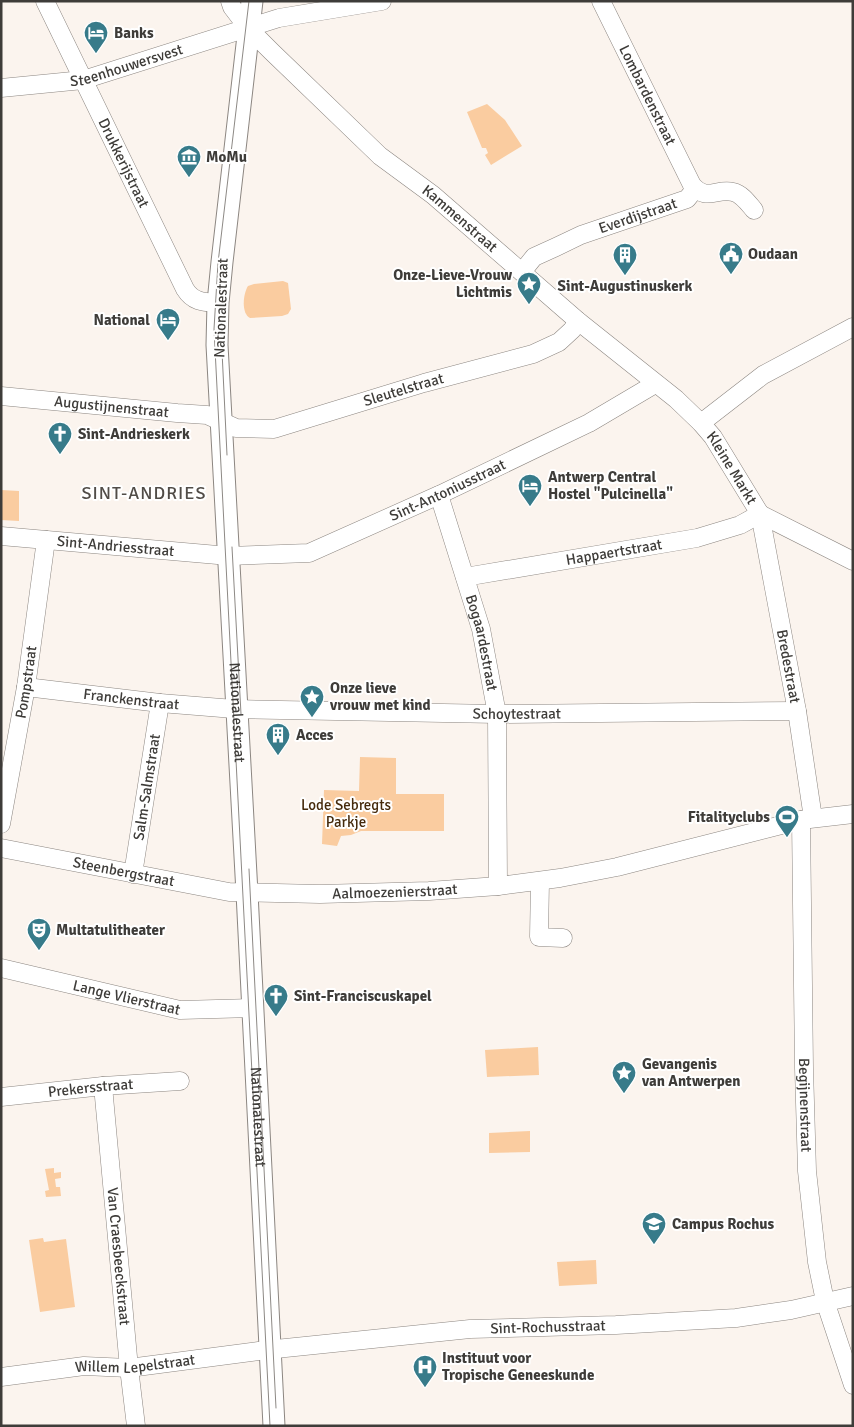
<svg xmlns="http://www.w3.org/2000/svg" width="854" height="1427" viewBox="0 0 854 1427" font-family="Signika,sans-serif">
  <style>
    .green { fill: #facca0 }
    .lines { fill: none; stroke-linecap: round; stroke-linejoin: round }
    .minor-casing { stroke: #8c8681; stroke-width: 19 }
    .tertiary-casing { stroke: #8c8681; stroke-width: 23 }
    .minor { stroke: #fff; stroke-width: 18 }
    .tertiary { stroke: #fff; stroke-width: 21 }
    .tram { stroke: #8d8985; stroke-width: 1 }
    .labels { text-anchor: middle; stroke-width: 4; stroke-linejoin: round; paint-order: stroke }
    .poi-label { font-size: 15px; font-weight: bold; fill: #3e3c39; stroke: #fff; text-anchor: start }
    .street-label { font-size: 15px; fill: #3e3c39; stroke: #fff }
    .park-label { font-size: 15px; fill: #452a0c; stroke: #fff }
    .quarter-label { font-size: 18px; letter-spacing: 1px; fill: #514c47; stroke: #fff }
  </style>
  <rect width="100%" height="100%" fill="#fbf4ee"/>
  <!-- green -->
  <g class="green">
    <polygon points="487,104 505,120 522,146 491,165 485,155 488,153 486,148 482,148 467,112"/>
    <path d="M 283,281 L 288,283 L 291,309 L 288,314 L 282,316 L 250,318 C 241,313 243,294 248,286 L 254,284 Z"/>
    <polygon points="1,490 19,491 19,521 1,520"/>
    <polygon points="360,757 396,758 396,794 444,794 444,831 361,831 351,835 341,836 337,846 322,844 324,790 359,791"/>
    <polygon points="538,1047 539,1075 487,1077 485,1050"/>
    <polygon points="530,1131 530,1152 489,1153 489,1133"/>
    <polygon points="54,1168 54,1173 61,1172 61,1178 55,1179 56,1187 60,1187 61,1196 46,1197 45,1191 49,1190 45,1169"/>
    <polygon points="43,1238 44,1242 66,1239 75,1307 40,1312 29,1240"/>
    <polygon points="596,1260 597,1284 559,1286 557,1262"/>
  </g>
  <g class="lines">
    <defs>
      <g id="minor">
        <path id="s1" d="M 45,1 L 185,289 C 193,302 203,302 218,303"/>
        <path id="s2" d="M 230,1 L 232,7 L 248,28 L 272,52 L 380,156 L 433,195 L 578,321 L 676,399 L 701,423 L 713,437 L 760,514 L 797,711 L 813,818"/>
        <path id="s3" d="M 601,1 L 692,185 C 707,202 716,188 733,192 C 742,194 748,203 754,210"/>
        <path id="s4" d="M 1,88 L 83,80 L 279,18 L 382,1"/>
        <path id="s5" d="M 522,272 L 534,257 L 556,247 L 581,235 L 687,199 L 695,189"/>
        <path id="s6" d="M 1,396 L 177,413 L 207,415 L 236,428 L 274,429 L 424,383 L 533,354 L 559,342 L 572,330 L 578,321"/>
        <polyline points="701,423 763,375 853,327"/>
        <path id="s7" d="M 439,495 L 481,629 L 497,714 L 498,886"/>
        <polyline points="760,514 853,561"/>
        <path id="s8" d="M 1,536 L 229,556 L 309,553 L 439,495 L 589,423 L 655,384"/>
        <path id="s9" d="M 465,577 L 697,538 L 740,525 L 760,514"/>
        <path id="s10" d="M 26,687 L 160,703 L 234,709 L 497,714 L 797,711"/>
        <path id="s11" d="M 801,820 L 804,1068 L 807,1171 L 817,1262 L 825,1301 L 853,1385"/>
        <path id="s12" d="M 1,824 L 26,687 L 46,540"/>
        <path id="s13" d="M 1,848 L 229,892 L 320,894 L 429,891 L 498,886 L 560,878 L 617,867 L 801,820 L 853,814"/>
        <path id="s14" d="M 133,874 L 160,703"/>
        <polyline points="540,881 539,937 563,938"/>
        <path id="s15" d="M 1,968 L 180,1010 L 253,1008"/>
        <path id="s16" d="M 103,1086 L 129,1368 L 136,1426"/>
        <path id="s17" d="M 1,1097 L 103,1086 L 180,1081"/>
        <path id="s18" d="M 1,1377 L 84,1366 L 129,1368 L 266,1350 L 470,1329 L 616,1325 L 736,1318 L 791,1310 L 853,1296"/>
      </g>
      <g id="tertiary">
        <path id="s19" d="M 252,1 L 222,262 L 218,303 L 217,345 L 247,893 L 274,1426"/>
      </g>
    </defs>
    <!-- minor casing -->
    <use href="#minor" class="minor-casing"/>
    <!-- tertiary casing -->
    <use href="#tertiary" class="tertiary-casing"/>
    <!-- minor -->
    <use href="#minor" class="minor"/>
    <!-- tertiary -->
    <use href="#tertiary" class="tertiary"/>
    <!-- tram -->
    <g class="tram">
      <polyline points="249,1 218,263 214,329 270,1426"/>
      <polyline points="221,330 227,455"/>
      <polyline points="232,547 241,714"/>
      <polyline points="249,869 276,1408"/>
    </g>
  </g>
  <!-- icons -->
  <defs>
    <symbol id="hotel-pin" viewBox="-11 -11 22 30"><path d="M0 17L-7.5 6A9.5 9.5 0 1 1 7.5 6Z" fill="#377b8a" stroke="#fff"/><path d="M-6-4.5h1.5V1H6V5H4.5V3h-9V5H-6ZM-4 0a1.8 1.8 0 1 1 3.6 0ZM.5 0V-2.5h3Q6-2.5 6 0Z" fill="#fff"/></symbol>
    <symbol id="museum-pin" viewBox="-11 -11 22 30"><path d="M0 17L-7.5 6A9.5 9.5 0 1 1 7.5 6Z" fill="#377b8a" stroke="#fff"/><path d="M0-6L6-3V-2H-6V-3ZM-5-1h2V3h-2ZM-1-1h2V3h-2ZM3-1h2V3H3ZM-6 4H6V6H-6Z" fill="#fff"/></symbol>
    <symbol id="civic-pin" viewBox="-11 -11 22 30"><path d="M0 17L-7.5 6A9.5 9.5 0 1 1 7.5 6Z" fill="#377b8a" stroke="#fff"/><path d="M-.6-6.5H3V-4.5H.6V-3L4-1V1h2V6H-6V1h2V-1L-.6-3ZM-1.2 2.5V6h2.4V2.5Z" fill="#fff"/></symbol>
    <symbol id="building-pin" viewBox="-11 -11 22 30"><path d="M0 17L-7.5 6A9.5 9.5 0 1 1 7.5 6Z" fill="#377b8a" stroke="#fff"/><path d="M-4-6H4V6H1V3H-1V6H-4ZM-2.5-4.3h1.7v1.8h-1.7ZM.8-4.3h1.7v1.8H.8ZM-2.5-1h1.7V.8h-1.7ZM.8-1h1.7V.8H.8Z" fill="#fff"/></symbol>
    <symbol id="sight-pin" viewBox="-11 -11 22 30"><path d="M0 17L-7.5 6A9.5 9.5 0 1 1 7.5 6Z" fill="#377b8a" stroke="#fff"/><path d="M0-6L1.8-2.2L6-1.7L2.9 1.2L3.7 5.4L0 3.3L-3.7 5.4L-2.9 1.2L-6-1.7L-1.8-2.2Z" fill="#fff"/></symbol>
    <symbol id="church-pin" viewBox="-11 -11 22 30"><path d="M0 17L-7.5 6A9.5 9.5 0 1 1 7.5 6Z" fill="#377b8a" stroke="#fff"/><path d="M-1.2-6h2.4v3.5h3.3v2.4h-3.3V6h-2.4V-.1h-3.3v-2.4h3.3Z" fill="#fff"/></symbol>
    <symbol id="stadium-pin" viewBox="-11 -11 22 30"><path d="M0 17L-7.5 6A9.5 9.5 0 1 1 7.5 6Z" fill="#377b8a" stroke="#fff"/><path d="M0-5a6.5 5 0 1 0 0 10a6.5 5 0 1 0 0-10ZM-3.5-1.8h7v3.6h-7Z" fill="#fff"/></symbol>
    <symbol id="theatre-pin" viewBox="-11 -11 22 30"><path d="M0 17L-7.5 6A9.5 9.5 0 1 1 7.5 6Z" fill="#377b8a" stroke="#fff"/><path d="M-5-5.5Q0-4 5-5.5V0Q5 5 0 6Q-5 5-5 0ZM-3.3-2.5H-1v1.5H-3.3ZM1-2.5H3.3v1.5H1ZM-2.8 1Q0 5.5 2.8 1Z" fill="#fff"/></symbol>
    <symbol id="university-pin" viewBox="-11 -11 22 30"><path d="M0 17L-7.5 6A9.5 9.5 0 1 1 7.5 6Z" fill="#377b8a" stroke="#fff"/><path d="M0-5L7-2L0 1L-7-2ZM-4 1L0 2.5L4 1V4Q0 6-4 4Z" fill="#fff"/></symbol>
    <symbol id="hospital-pin" viewBox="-11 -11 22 30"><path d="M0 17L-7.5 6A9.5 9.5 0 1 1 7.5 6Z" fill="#377b8a" stroke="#fff"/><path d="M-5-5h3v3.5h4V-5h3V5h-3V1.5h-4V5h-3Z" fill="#fff"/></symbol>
  </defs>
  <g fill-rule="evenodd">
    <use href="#hotel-pin" x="82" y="19" width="28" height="38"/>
    <use href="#museum-pin" x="175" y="143" width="28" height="38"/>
    <use href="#civic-pin" x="717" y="240" width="28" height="38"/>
    <use href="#building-pin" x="611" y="241" width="28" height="38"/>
    <use href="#sight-pin" x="515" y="270" width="28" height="38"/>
    <use href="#hotel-pin" x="154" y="306" width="28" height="38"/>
    <use href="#church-pin" x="46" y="420" width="28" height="38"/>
    <use href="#hotel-pin" x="516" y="472" width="28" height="38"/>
    <use href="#sight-pin" x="298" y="683" width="28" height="38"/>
    <use href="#building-pin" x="264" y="721" width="28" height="38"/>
    <use href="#stadium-pin" x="773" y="803" width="28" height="38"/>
    <use href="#theatre-pin" x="25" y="916" width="28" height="38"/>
    <use href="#church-pin" x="262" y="982" width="28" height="38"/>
    <use href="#sight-pin" x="610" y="1059" width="28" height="38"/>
    <use href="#university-pin" x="640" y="1210" width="28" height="38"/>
    <use href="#hospital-pin" x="411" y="1353" width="28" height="38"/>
  </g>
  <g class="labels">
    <!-- poi labels -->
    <g class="poi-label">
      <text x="114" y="38">Banks</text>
      <text x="206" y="162">MoMu</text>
      <text x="748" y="259">Oudaan</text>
      <text x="512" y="280" text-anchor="end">Onze-Lieve-Vrouw<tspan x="512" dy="17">Lichtmis</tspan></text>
      <text x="625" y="291" text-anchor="middle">Sint-Augustinuskerk</text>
      <text x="150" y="325" text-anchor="end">National</text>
      <text x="78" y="439">Sint-Andrieskerk</text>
      <text x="548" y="482">Antwerp Central<tspan x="548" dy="17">Hostel "Pulcinella"</tspan></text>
      <text x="330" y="693">Onze lieve<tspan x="330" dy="17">vrouw met kind</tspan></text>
      <text x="296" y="740">Acces</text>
      <text x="770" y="822" text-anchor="end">Fitalityclubs</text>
      <text x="56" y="935">Multatulitheater</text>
      <text x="294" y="1001">Sint-Franciscuskapel</text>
      <text x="642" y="1069">Gevangenis<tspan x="642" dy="17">van Antwerpen</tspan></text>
      <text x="672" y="1229">Campus Rochus</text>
      <text x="442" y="1363">Instituut voor<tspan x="442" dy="17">Tropische Geneeskunde</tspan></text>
    </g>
    <!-- street labels -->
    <g class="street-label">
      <text dy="5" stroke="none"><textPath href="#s4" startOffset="128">Steenhouwersvest</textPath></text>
      <text dy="5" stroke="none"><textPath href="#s3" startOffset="105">Lombardenstraat</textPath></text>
      <text dy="5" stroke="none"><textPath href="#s1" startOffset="180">Drukkerijstraat</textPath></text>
      <text dy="5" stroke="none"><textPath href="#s5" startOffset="131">Everdijstraat</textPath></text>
      <text dy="5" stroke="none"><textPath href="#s2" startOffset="318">Kammenstraat</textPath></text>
      <text transform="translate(221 308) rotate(-88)" y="5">Nationalestraat</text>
      <text dy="5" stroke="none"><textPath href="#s6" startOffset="412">Sleutelstraat</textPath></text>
      <text dy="5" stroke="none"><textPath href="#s6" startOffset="111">Augustijnenstraat</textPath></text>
      <text dy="5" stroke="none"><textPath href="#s2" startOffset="689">Kleine Markt</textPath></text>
      <text dy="5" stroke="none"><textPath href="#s8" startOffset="461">Sint-Antoniusstraat</textPath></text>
      <text dy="5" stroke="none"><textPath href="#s8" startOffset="115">Sint-Andriesstraat</textPath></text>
      <text dy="5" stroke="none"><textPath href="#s9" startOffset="151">Happaertstraat</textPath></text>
      <text dy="5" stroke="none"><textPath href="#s7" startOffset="154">Bogaardestraat</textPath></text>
      <text dy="5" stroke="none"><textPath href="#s2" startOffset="898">Bredestraat</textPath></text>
      <text dy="5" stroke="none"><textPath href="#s12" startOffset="144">Pompstraat</textPath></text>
      <text dy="5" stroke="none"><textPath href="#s10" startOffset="106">Franckenstraat</textPath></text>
      <text dy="5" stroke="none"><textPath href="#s19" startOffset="714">Nationalestraat</textPath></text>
      <text dy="5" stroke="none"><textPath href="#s10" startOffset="492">Schoytestraat</textPath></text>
      <text dy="5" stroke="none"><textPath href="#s14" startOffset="88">Salm-Salmstraat</textPath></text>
      <text dy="5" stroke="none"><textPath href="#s13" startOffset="125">Steenbergstraat</textPath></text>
      <text dy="5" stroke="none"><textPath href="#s13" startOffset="398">Aalmoezenierstraat</textPath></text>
      <text dy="5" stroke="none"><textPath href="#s15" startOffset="129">Lange Vlierstraat</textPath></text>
      <text dy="5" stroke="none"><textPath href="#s17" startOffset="90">Prekersstraat</textPath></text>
      <text dy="5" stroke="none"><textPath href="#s11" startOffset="285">Begijnenstraat</textPath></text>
      <text dy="5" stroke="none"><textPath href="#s19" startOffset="1119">Nationalestraat</textPath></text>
      <text dy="5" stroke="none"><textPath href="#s16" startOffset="171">Van Craesbeeckstraat</textPath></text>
      <text dy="5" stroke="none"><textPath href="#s18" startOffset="550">Sint-Rochusstraat</textPath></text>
      <text dy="5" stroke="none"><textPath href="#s18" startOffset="135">Willem Lepelstraat</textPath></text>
    </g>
    <!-- park labels -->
    <g class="park-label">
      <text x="346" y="810">Lode Sebregts<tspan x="346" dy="17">Parkje</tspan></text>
    </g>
    <!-- quarter labels -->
    <g class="quarter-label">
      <text x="144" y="499">SINT-ANDRIES</text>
    </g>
  </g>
  <!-- border -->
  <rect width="854" height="1427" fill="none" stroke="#3e3c39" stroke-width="5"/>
</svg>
